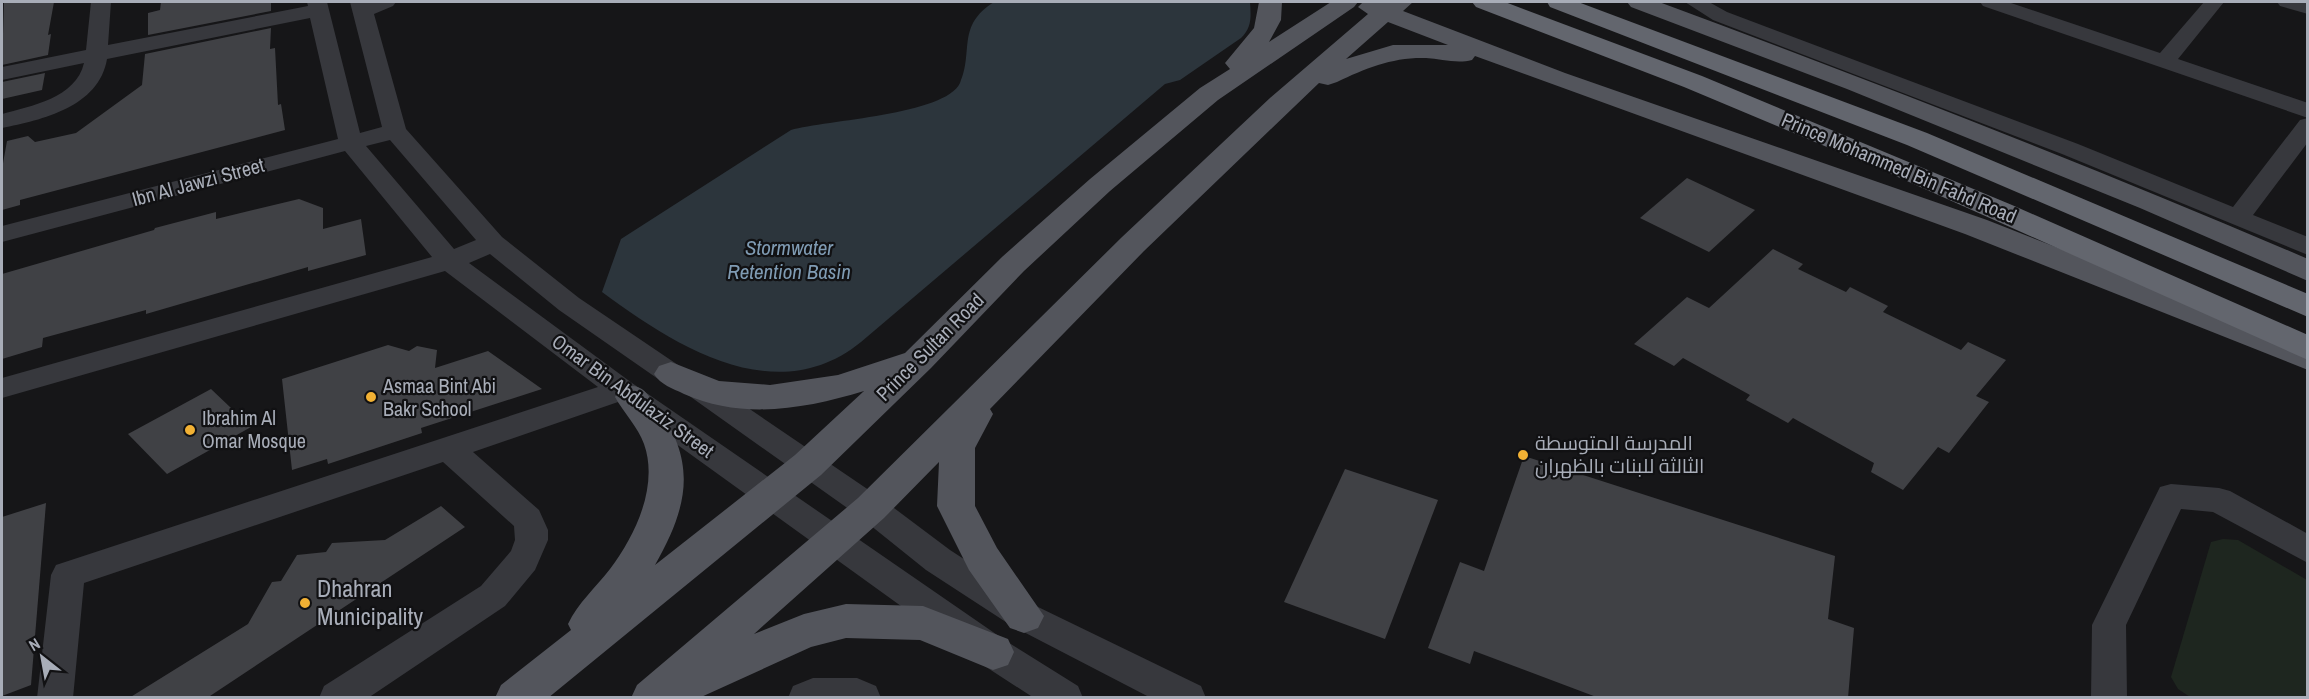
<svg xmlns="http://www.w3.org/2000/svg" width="2309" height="699" viewBox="0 0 2309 699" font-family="'Archivo Narrow',Cairo,sans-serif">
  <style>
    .green { fill: #1e261f }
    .water { fill: #2c353c }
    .building { fill: #404145 }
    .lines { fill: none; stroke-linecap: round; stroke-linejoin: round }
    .minor { fill: #37383d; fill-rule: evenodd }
    .major { fill: #53555c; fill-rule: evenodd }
    .highway { fill: #63666e; fill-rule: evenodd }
    .poi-dot { fill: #f2b134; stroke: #111113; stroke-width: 2 }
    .labels { text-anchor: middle; stroke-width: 4.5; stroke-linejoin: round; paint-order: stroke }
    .street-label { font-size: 20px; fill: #a8adb8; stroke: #111113 }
    .poi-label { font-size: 20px; fill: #a8adb8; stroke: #111113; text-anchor: start }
    .water-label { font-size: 21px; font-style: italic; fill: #7f9bb3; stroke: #111113 }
    .near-poi-label { font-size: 24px; fill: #a8adb8; stroke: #111113; text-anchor: start }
  </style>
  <rect width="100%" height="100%" fill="#161618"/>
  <!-- green -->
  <polygon class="green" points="2223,539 2238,540 2307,580 2307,697 2190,697 2178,689 2171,677 2211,542"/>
  <!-- water -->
  <path class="water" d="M 994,2 L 1250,2 C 1251,17 1252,27 1241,38 L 1180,80 L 1165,84 L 861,342 C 776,411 675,346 602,292 L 621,239 L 791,130 C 826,120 945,115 960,83 C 974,51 956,26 994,2 Z"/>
  <!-- building -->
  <g class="building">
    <polygon points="4,2 54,2 48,35 51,34 48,55 2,65"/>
    <polygon points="161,2 271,2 271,11 148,35 148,13 160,10"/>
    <polygon points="271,28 270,49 275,48 278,105 281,104 285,130 20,200 20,205 2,210 2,169 7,141 28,136 35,142 76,133 142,85 145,54"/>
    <polygon points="45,73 42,90 2,99 2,82"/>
    <polygon points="1687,178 1755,210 1709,252 1640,218"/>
    <polygon points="299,199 323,208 323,229 361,219 366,255 308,271 308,267 146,314 146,310 43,338 42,347 2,359 2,274 154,230 155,228 216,212 216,219"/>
    <polygon points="1773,249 1803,264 1798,269 1846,292 1850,287 1888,306 1883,312 1961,350 1968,342 2006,360 1976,396 1989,402 1949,453 1938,447 1903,490 1871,472 1874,463 1793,418 1788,423 1746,400 1750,395 1683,358 1674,366 1634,344 1687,297 1709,308"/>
    <polygon points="388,345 409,351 417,346 437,350 435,368 488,351 542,389 421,428 422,433 328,464 327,459 292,470 282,379"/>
    <polygon points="211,389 251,427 167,474 128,434"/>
    <polygon points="1524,456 1835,556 1828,619 1854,628 1848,698 1599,698 1474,651 1470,664 1428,648 1460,562 1484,571"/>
    <polygon points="1345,469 1438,500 1385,639 1284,602"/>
    <polygon points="46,503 31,685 2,696 2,517"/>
    <polygon points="441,506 465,527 207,698 129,698 248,624 272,582 281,581 297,555 326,552 332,543 385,540"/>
  </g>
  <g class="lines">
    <!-- minor -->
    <g class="minor">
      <path d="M 91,2 L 111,2 L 108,45 L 308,6 L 307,2 L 327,2 L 360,133 L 382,127 L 350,2 L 396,2 L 393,6 L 374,14 L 406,129 L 502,237 L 579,298 L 681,367 L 701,376 L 882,499 L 950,550 L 1036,606 L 1201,686 L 1206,698 L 1151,698 L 1012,626 L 926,570 L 860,517 L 681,390 L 661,381 L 559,310 L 490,254 L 469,263 L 632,383 L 1006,641 L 1078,686 L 1083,698 L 1034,698 L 980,663 L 618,402 L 473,452 L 539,510 L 548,530 L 548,540 L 535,570 L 505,606 L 368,698 L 319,698 L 324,686 L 481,586 L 511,551 L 515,540 L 514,526 L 443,462 L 84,583 L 73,698 L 37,698 L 51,575 L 56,565 L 598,387 L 445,271 L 2,398 L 2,378 L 432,257 L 345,151 L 2,242 L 2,226 L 338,139 L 310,18 L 107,59 C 99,107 42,120 2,128 L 2,114 C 31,106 76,98 84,63 L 2,80 L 2,67 L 86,50 ZM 390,140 L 476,240 L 454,249 L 366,146 Z"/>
      <polygon points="1685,2 1709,2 1727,12 2078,144 2233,207 2300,120 2308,118 2308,142 2253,215 2308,237 2308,255 2062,154 1713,20"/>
      <polygon points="1980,2 2008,2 2160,53 2204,2 2224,2 2178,59 2308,103 2308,118 1983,6"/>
      <polygon points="2277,2 2308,2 2308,14 2280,6"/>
      <polygon points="2171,484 2219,488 2230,491 2308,534 2308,563 2213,512 2181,509 2126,625 2127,698 2091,698 2092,625 2160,487"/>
      <polygon points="813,678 857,678 876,686 881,698 788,698 793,686"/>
    </g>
    <!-- major -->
    <g class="major">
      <path d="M 1259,2 L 1282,2 L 1281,20 L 1269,42 L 1331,2 L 1358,2 L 1354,7 L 1218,100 L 1110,191 L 1024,271 L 931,368 L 821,475 L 548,698 L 495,698 L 501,685 L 571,630 L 568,624 C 578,603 596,587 610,569 C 635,536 659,486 644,444 C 638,427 624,413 615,397 L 620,388 C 640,382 645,390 656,406 C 698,462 688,507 655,565 L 795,455 L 864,391 C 805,409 742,420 684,394 C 672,388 661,385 654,374 L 659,366 L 671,362 L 719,381 L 770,385 L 838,375 L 905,353 L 1002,257 L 1090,179 L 1200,88 L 1230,69 L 1225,63 L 1254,28 Z"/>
      <path d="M 1363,2 L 1413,2 L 1403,11 L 1565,73 L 1987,220 L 2308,346 L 2308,370 L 1965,234 L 1475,56 L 1472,60 C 1457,64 1441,59 1426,58 C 1393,57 1366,68 1337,82 L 1328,85 L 1319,83 L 1144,251 L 990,409 L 993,414 L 975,448 L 975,506 L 997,548 L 1044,616 L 1038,628 L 1024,633 L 1010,628 L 969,570 L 937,506 L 939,462 L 884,518 L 754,634 L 804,614 L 846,604 L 923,606 L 1008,639 L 1014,652 L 1008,665 L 993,670 L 920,640 L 846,638 L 811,647 L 699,698 L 631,698 L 637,685 L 858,498 L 1122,237 L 1270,98 L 1368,14 L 1358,7 ZM 1388,22 L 1448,45 L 1393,45 L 1346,59 Z"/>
      <path d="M 1627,2 L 1659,2 C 1877,83 2094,167 2308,259 L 2308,281 L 2140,208 L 1847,89 L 1631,7 Z"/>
    </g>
    <!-- highway -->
    <g class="highway">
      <polygon points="1472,2 1505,2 1702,76 2012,205 2308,335 2308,360 1889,173 1684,87 1476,7"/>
      <polygon points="1547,2 1578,2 1927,133 2308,294 2308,317 1907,145 1550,7"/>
    </g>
  </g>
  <!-- markers -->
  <g class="poi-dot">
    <circle cx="371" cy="397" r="6"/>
    <circle cx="190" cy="430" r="6"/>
    <circle cx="1523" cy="455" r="6"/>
    <circle cx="305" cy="603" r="6"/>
  </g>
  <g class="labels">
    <!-- street labels -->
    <g class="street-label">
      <text transform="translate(1899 168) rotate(23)" y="7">Prince Mohammed Bin Fahd Road</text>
      <text transform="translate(198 182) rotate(-15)" y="7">Ibn Al Jawzi Street</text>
      <text transform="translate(930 347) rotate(-45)" y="7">Prince Sultan Road</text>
      <text transform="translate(633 396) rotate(36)" y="7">Omar Bin Abdulaziz Street</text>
    </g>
    <!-- poi labels -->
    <g class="poi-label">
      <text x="383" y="393">Asmaa Bint Abi<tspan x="383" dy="23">Bakr School</tspan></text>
      <text x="202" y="425">Ibrahim Al<tspan x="202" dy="23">Omar Mosque</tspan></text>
      <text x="1535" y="450">المدرسة المتوسطة<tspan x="1535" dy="23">الثالثة للبنات بالظهران</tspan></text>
    </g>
    <!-- water labels -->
    <g class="water-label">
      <text x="789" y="255">Stormwater<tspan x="789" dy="24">Retention Basin</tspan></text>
    </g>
    <!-- near-poi labels -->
    <g class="near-poi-label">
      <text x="317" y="597">Dhahran<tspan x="317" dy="28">Municipality</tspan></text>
    </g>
  </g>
  <!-- border -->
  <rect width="2309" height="699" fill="none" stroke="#a8adb8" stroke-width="6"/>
  <!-- north arrow -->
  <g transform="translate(42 657) rotate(329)" stroke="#111113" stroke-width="4.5" paint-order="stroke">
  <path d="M0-4.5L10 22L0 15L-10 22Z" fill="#a8adb8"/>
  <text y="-9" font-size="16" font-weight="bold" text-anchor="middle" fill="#a8adb8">N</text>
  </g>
</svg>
